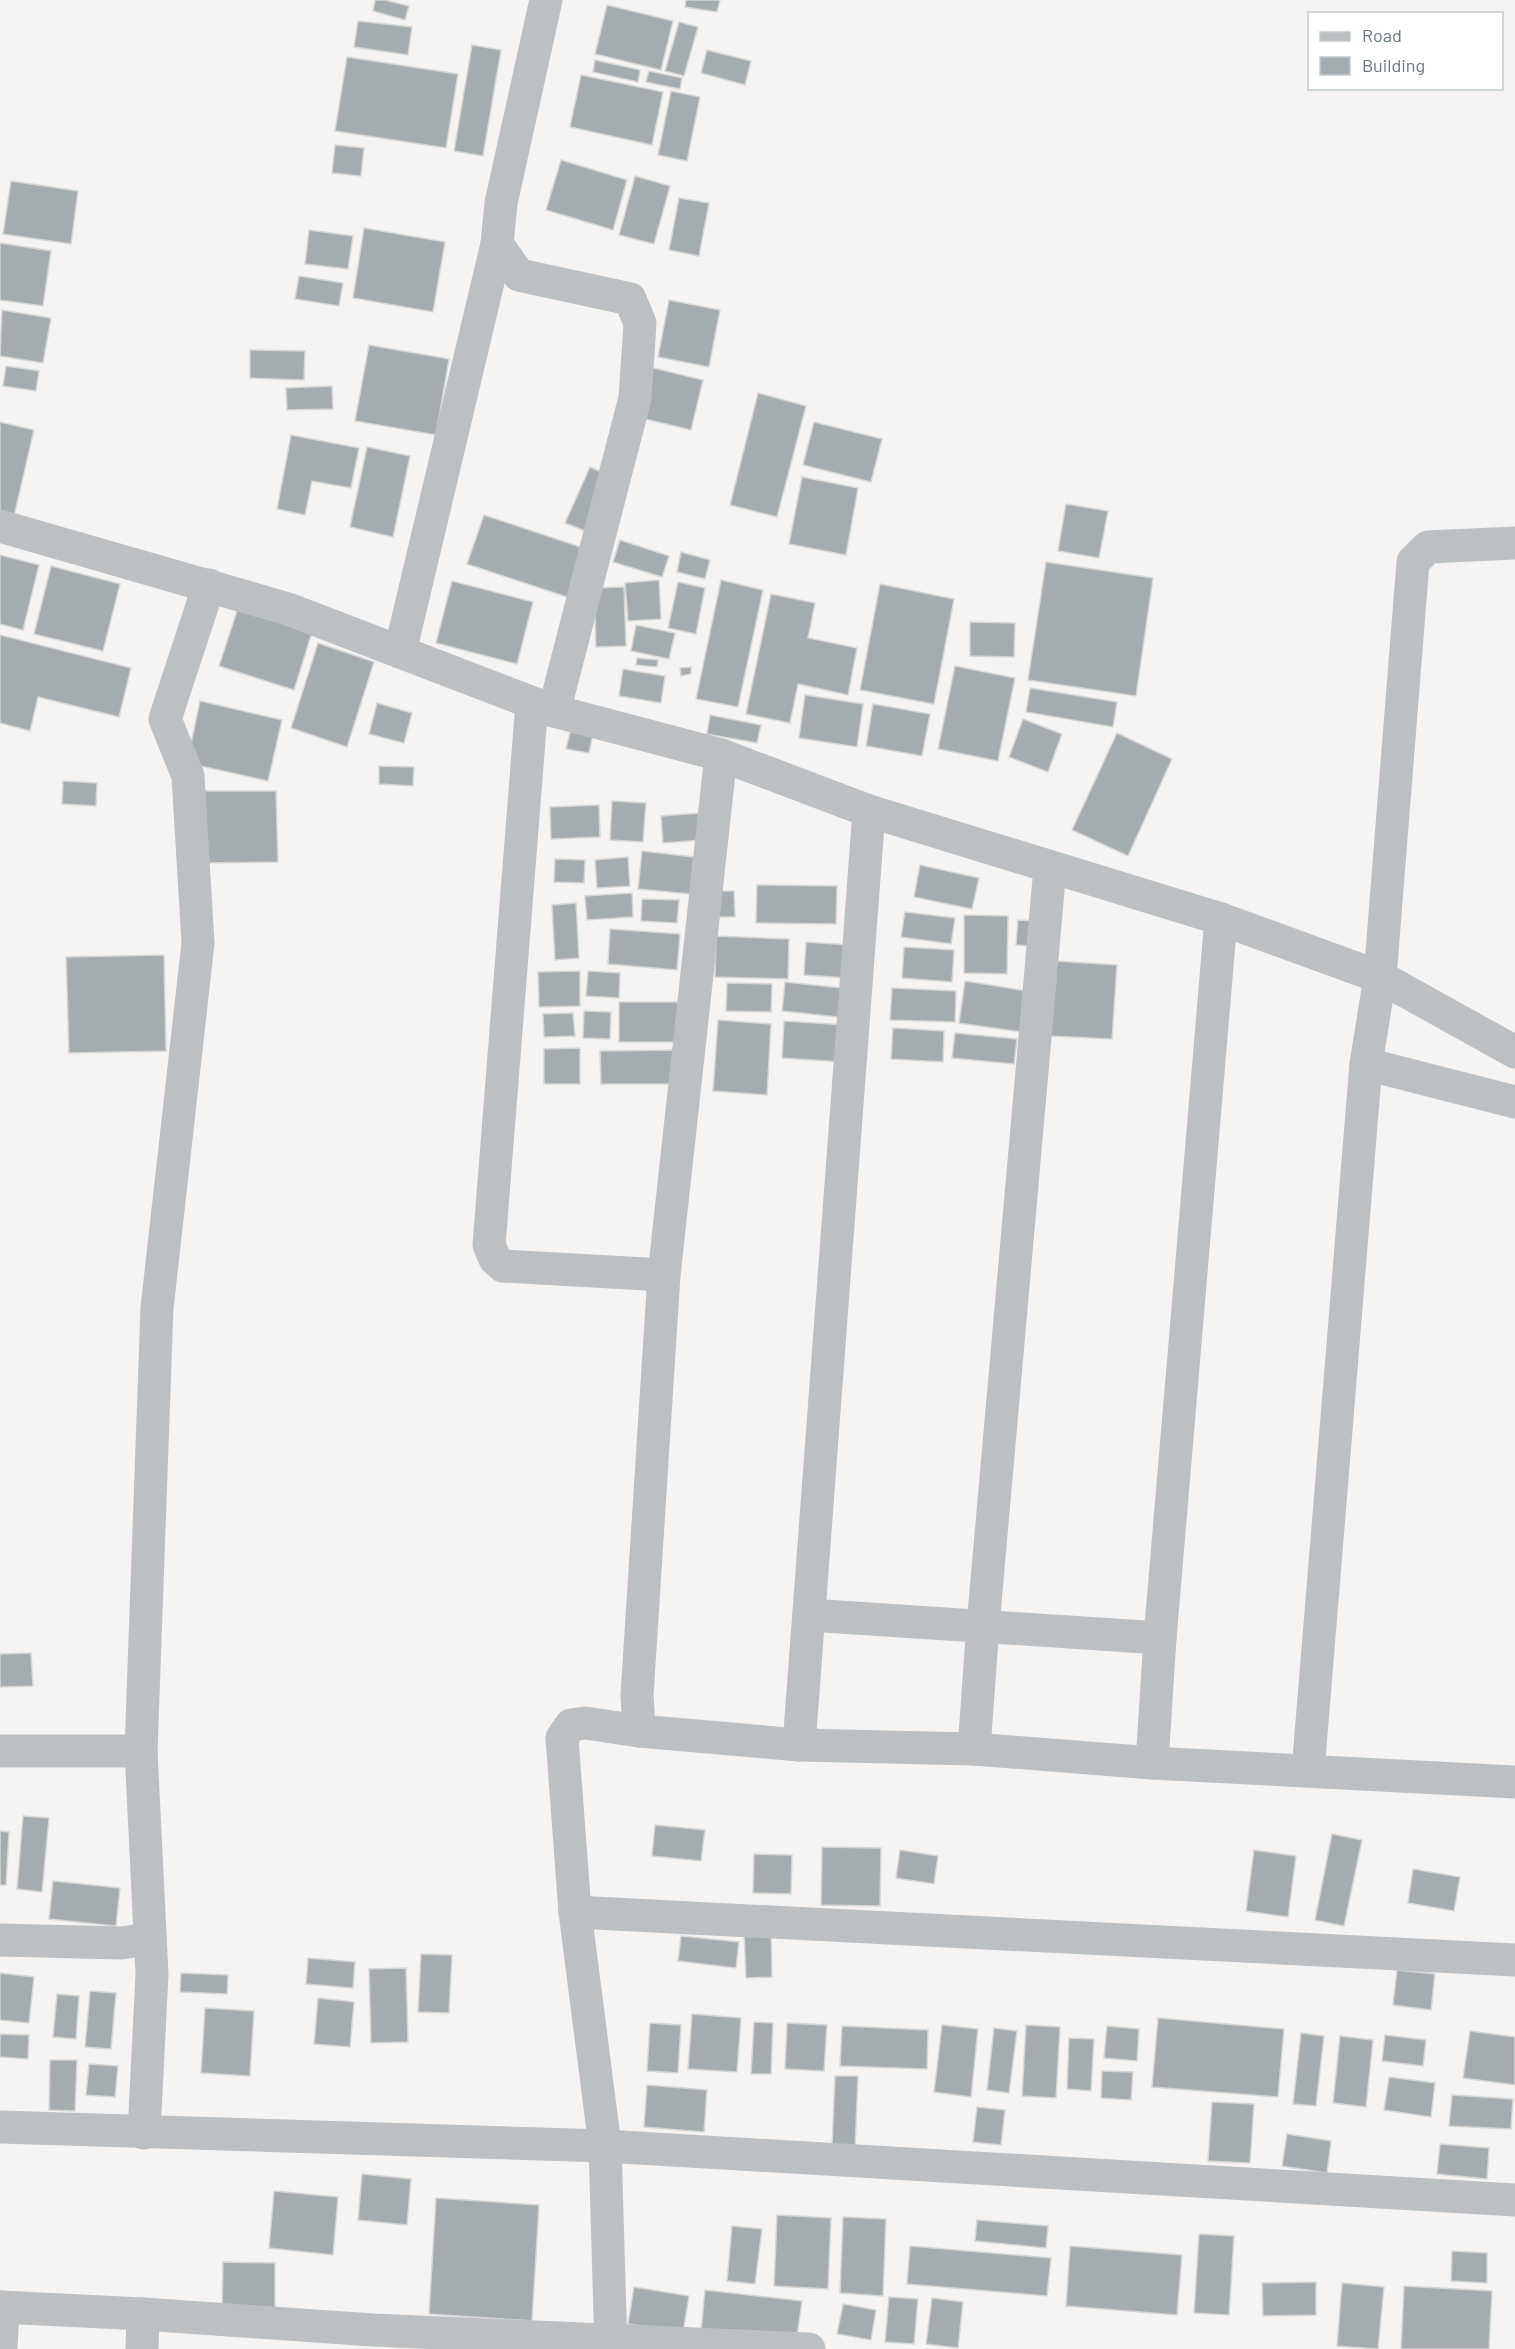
<svg xmlns="http://www.w3.org/2000/svg" width="1515" height="2349" viewBox="0 0 1515 2349" font-family="Barlow,sans-serif">
  <style>
    .building { fill: #a4acb0; stroke: #d6d6d4; stroke-width: 1.5 }
    .lines { fill: none; stroke-linecap: round; stroke-linejoin: round }
    .street { stroke: #bcc0c3; stroke-width: 33 }
  </style>
  <rect width="100%" height="100%" fill="#f5f4f2"/>
  <!-- building -->
  <g class="building">
    <polygon points="375,0 385,0 409,6 405,20 373,11"/>
    <polygon points="686,0 720,0 717,12 685,7"/>
    <polygon points="607,5 673,21 661,70 595,54"/>
    <polygon points="358,21 412,27 408,55 354,47"/>
    <polygon points="679,22 698,27 684,76 665,71"/>
    <polygon points="472,45 501,50 483,156 454,151"/>
    <polygon points="707,50 751,61 745,85 701,73"/>
    <polygon points="347,57 458,74 446,148 335,131"/>
    <polygon points="595,60 640,70 638,82 593,72"/>
    <polygon points="649,71 682,78 680,89 646,82"/>
    <polygon points="581,75 663,92 652,145 570,127"/>
    <polygon points="671,91 700,97 687,161 658,155"/>
    <polygon points="335,145 364,148 361,176 332,173"/>
    <polygon points="561,160 627,180 613,230 546,210"/>
    <polygon points="635,176 670,186 654,244 619,235"/>
    <polygon points="11,181 78,191 71,244 3,234"/>
    <polygon points="679,198 709,203 699,256 669,250"/>
    <polygon points="364,228 445,242 433,312 353,298"/>
    <polygon points="309,230 353,236 348,269 305,264"/>
    <polygon points="0,243 51,251 43,306 0,300"/>
    <polygon points="299,276 343,283 339,306 295,299"/>
    <polygon points="669,300 720,310 709,367 658,357"/>
    <polygon points="2,310 51,318 43,363 0,356"/>
    <polygon points="369,345 449,359 436,435 355,421"/>
    <polygon points="250,350 305,351 304,380 250,378"/>
    <polygon points="6,366 39,371 36,391 3,386"/>
    <polygon points="649,367 703,380 691,430 637,417"/>
    <polygon points="332,386 333,409 287,410 286,388"/>
    <polygon points="758,393 806,406 777,517 730,505"/>
    <polygon points="0,422 34,430 14,516 0,513"/>
    <polygon points="814,422 882,439 871,482 803,465"/>
    <polygon points="291,435 359,448 351,488 312,481 305,515 277,509"/>
    <polygon points="367,447 410,456 393,537 350,527"/>
    <polygon points="590,467 610,476 585,531 565,523"/>
    <polygon points="802,477 858,488 846,555 789,544"/>
    <polygon points="1066,504 1108,511 1099,558 1058,551"/>
    <polygon points="484,515 583,548 567,597 467,564"/>
    <polygon points="620,540 669,556 662,577 613,562"/>
    <polygon points="681,552 710,560 705,579 677,572"/>
    <polygon points="0,555 39,565 23,630 0,624"/>
    <polygon points="1046,562 1153,578 1136,696 1028,680"/>
    <polygon points="51,566 120,584 103,651 34,634"/>
    <polygon points="659,580 661,619 628,621 625,583"/>
    <polygon points="721,580 763,590 738,707 696,699"/>
    <polygon points="452,581 533,602 517,664 436,643"/>
    <polygon points="678,582 705,588 696,634 668,628"/>
    <polygon points="880,584 954,599 934,704 860,690"/>
    <polygon points="624,587 626,646 596,647 594,588"/>
    <polygon points="771,594 815,603 808,638 857,648 848,695 798,684 790,723 746,714"/>
    <polygon points="239,605 313,629 294,690 219,666"/>
    <polygon points="970,622 1015,623 1014,657 970,656"/>
    <polygon points="636,625 675,633 669,659 631,651"/>
    <polygon points="0,635 131,668 119,717 38,697 30,731 0,723"/>
    <polygon points="318,643 374,662 347,747 291,728"/>
    <polygon points="637,658 658,660 657,667 636,665"/>
    <polygon points="955,666 1015,678 998,761 938,749"/>
    <polygon points="691,667 691,674 681,676 680,668"/>
    <polygon points="623,669 665,676 661,703 619,696"/>
    <polygon points="1030,688 1117,702 1113,727 1026,712"/>
    <polygon points="805,695 863,704 857,747 799,738"/>
    <polygon points="200,701 282,720 268,781 187,763"/>
    <polygon points="377,703 412,713 404,743 369,734"/>
    <polygon points="873,704 930,714 922,756 866,746"/>
    <polygon points="710,715 761,725 757,743 707,734"/>
    <polygon points="1023,719 1062,734 1048,772 1009,757"/>
    <polygon points="571,729 593,734 589,753 566,749"/>
    <polygon points="1117,733 1172,759 1128,856 1072,830"/>
    <polygon points="379,766 414,767 413,786 379,784"/>
    <polygon points="63,781 97,783 96,806 62,804"/>
    <polygon points="203,791 276,791 278,862 204,863"/>
    <polygon points="612,801 646,803 643,842 610,840"/>
    <polygon points="599,805 600,837 551,839 550,807"/>
    <polygon points="700,813 702,840 663,843 661,816"/>
    <polygon points="642,851 694,857 690,894 638,889"/>
    <polygon points="628,857 630,886 597,888 595,860"/>
    <polygon points="555,859 585,860 584,883 554,882"/>
    <polygon points="920,865 979,878 972,909 914,897"/>
    <polygon points="757,885 837,886 836,924 756,923"/>
    <polygon points="717,891 734,891 735,917 717,917"/>
    <polygon points="632,893 633,917 587,920 585,896"/>
    <polygon points="642,899 679,900 677,923 641,921"/>
    <polygon points="576,903 579,958 555,960 552,905"/>
    <polygon points="905,912 955,918 951,944 901,937"/>
    <polygon points="964,915 1008,916 1007,974 964,973"/>
    <polygon points="1018,920 1037,921 1035,946 1016,945"/>
    <polygon points="610,929 680,934 677,970 608,964"/>
    <polygon points="716,936 789,939 788,979 715,977"/>
    <polygon points="806,942 850,945 848,978 804,975"/>
    <polygon points="904,947 954,950 952,982 902,978"/>
    <polygon points="164,955 166,1051 69,1053 66,957"/>
    <polygon points="1055,961 1117,965 1112,1039 1050,1036"/>
    <polygon points="580,971 580,1006 539,1007 538,972"/>
    <polygon points="588,971 620,973 619,998 586,996"/>
    <polygon points="965,981 1027,991 1021,1032 959,1023"/>
    <polygon points="785,982 851,989 848,1018 782,1011"/>
    <polygon points="727,983 772,984 771,1012 726,1011"/>
    <polygon points="892,988 956,991 955,1022 890,1020"/>
    <rect x="619" y="1002" width="61" height="40"/>
    <polygon points="584,1011 611,1012 610,1039 583,1038"/>
    <polygon points="573,1013 575,1036 544,1037 543,1014"/>
    <polygon points="718,1020 771,1024 767,1095 713,1091"/>
    <polygon points="784,1021 846,1025 844,1062 782,1058"/>
    <polygon points="893,1028 944,1031 943,1062 891,1059"/>
    <polygon points="955,1033 1017,1039 1014,1064 952,1058"/>
    <polygon points="580,1048 580,1084 544,1084 544,1049"/>
    <polygon points="675,1050 676,1084 601,1084 600,1051"/>
    <polygon points="31,1653 33,1686 0,1687 0,1654"/>
    <polygon points="23,1816 49,1818 42,1892 17,1889"/>
    <polygon points="655,1825 705,1830 701,1861 652,1856"/>
    <polygon points="0,1831 9,1832 6,1885 0,1885"/>
    <polygon points="1332,1834 1362,1840 1344,1926 1315,1920"/>
    <polygon points="822,1847 881,1848 880,1906 821,1905"/>
    <polygon points="900,1850 938,1856 934,1884 896,1878"/>
    <polygon points="1254,1850 1296,1856 1288,1917 1246,1911"/>
    <polygon points="754,1854 792,1855 791,1894 753,1893"/>
    <polygon points="1413,1869 1460,1877 1454,1911 1408,1903"/>
    <polygon points="53,1881 120,1888 116,1926 49,1919"/>
    <polygon points="744,1931 771,1931 772,1977 746,1978"/>
    <polygon points="681,1936 739,1942 736,1968 678,1961"/>
    <polygon points="421,1954 452,1955 449,2013 418,2012"/>
    <polygon points="308,1958 355,1962 353,1988 306,1984"/>
    <polygon points="406,1968 408,2042 371,2043 369,1969"/>
    <polygon points="1397,1970 1435,1974 1431,2010 1393,2005"/>
    <polygon points="0,1973 34,1977 29,2023 0,2020"/>
    <polygon points="181,1973 228,1975 227,1994 180,1992"/>
    <polygon points="90,1991 116,1993 111,2049 85,2047"/>
    <polygon points="57,1994 79,1996 76,2039 53,2037"/>
    <polygon points="318,1998 354,2002 350,2047 314,2044"/>
    <polygon points="205,2008 254,2011 250,2076 201,2073"/>
    <polygon points="692,2014 741,2018 737,2072 688,2069"/>
    <polygon points="1158,2018 1284,2029 1278,2097 1152,2087"/>
    <polygon points="754,2022 773,2023 771,2074 751,2074"/>
    <polygon points="650,2023 681,2025 678,2073 647,2071"/>
    <polygon points="787,2023 827,2025 824,2071 785,2069"/>
    <polygon points="942,2025 978,2029 971,2097 934,2092"/>
    <polygon points="1026,2025 1060,2027 1056,2098 1022,2096"/>
    <polygon points="842,2026 928,2030 927,2069 840,2066"/>
    <polygon points="1107,2026 1139,2029 1137,2061 1104,2058"/>
    <polygon points="994,2028 1017,2031 1009,2093 987,2090"/>
    <polygon points="1470,2031 1515,2037 1515,2085 1463,2078"/>
    <polygon points="1301,2033 1324,2036 1316,2106 1293,2104"/>
    <polygon points="0,2034 29,2035 28,2059 0,2057"/>
    <polygon points="1385,2035 1426,2040 1423,2066 1382,2061"/>
    <polygon points="1340,2036 1373,2040 1366,2107 1333,2103"/>
    <polygon points="1069,2038 1094,2039 1091,2091 1067,2089"/>
    <polygon points="50,2060 77,2060 75,2111 49,2110"/>
    <polygon points="89,2064 118,2066 115,2097 86,2095"/>
    <polygon points="1102,2071 1133,2072 1131,2100 1101,2098"/>
    <polygon points="835,2076 858,2076 855,2148 832,2147"/>
    <polygon points="1389,2077 1435,2083 1431,2117 1384,2110"/>
    <polygon points="647,2085 707,2090 704,2132 644,2127"/>
    <polygon points="1452,2095 1513,2099 1511,2129 1449,2126"/>
    <polygon points="1212,2102 1254,2104 1250,2163 1208,2161"/>
    <polygon points="977,2107 1005,2110 1001,2145 973,2142"/>
    <polygon points="1287,2134 1331,2141 1327,2173 1282,2166"/>
    <polygon points="1440,2144 1489,2148 1487,2179 1437,2174"/>
    <polygon points="362,2174 411,2179 407,2225 358,2220"/>
    <polygon points="274,2191 338,2197 333,2255 269,2248"/>
    <polygon points="436,2198 539,2205 532,2321 429,2314"/>
    <polygon points="777,2215 831,2218 828,2289 774,2286"/>
    <polygon points="843,2217 886,2219 883,2296 840,2293"/>
    <polygon points="977,2220 1048,2226 1046,2248 975,2241"/>
    <polygon points="732,2226 762,2229 755,2284 727,2281"/>
    <polygon points="1199,2234 1234,2236 1229,2315 1194,2313"/>
    <polygon points="910,2246 1051,2258 1047,2296 907,2284"/>
    <polygon points="1070,2246 1182,2255 1177,2315 1066,2306"/>
    <polygon points="1452,2251 1487,2253 1487,2283 1451,2281"/>
    <polygon points="223,2262 275,2263 275,2310 222,2309"/>
    <polygon points="1316,2282 1316,2315 1263,2316 1262,2283"/>
    <polygon points="1342,2283 1384,2287 1378,2349 1337,2346"/>
    <polygon points="1404,2286 1492,2291 1489,2349 1401,2349"/>
    <polygon points="634,2287 689,2296 683,2332 628,2324"/>
    <polygon points="705,2290 802,2301 796,2343 701,2332"/>
    <polygon points="889,2297 918,2299 914,2344 885,2342"/>
    <polygon points="932,2298 963,2302 958,2348 926,2344"/>
    <polygon points="843,2304 876,2310 871,2340 837,2334"/>
  </g>
  <g class="lines">
    <!-- street -->
    <g class="street">
      <polyline points="546,0 501,203 497,244 519,275 630,299 640,323 635,398 554,711"/>
      <polyline points="0,526 288,609 554,711 721,755 869,811 1221,919 1380,977 1515,1052"/>
      <polyline points="400,652 497,244"/>
      <polyline points="532,703 489,1245 495,1259 503,1266 664,1275"/>
      <polyline points="1366,1064 1515,1102"/>
      <polyline points="809,1615 1160,1638"/>
      <polyline points="639,1731 637,1695 664,1275 721,755"/>
      <polyline points="799,1745 869,811"/>
      <polyline points="974,1749 983,1625 1050,868"/>
      <polyline points="0,1751 141,1751"/>
      <polyline points="1152,1763 1160,1638 1221,919"/>
      <polyline points="1308,1771 1366,1064 1380,977 1413,562 1428,547 1515,543"/>
      <polyline points="575,1912 1515,1960"/>
      <polyline points="0,1940 121,1943 150,1939"/>
      <polyline points="0,2127 605,2146 1515,2200"/>
      <polyline points="144,2133 152,1974 141,1751 157,1308 198,943 188,776 165,719 209,585"/>
      <polyline points="0,2307 143,2314 373,2330 809,2349"/>
      <polyline points="1,2349 3,2307"/>
      <polyline points="142,2349 143,2314"/>
      <polyline points="611,2349 605,2146 575,1912 562,1738 571,1725 585,1723 639,1731 799,1745 974,1749 1152,1763 1515,1782"/>
    </g>
  </g>
  <!-- legend -->
  <rect x="1308" y="12" width="195" height="78" fill="#ffffff" stroke="#c2c9cc" stroke-width="1.5"/>
  <rect x="1320" y="32" width="30" height="9" fill="#bcc0c3" stroke="#c2c9cc" stroke-width="1.5"/>
  <text x="1362" y="42" font-size="18" fill="#67777f">Road</text>
  <rect x="1320" y="57" width="30" height="18" fill="#a4acb0" stroke="#c2c9cc" stroke-width="1.5"/>
  <text x="1362" y="72" font-size="18" fill="#67777f">Building</text>
</svg>
